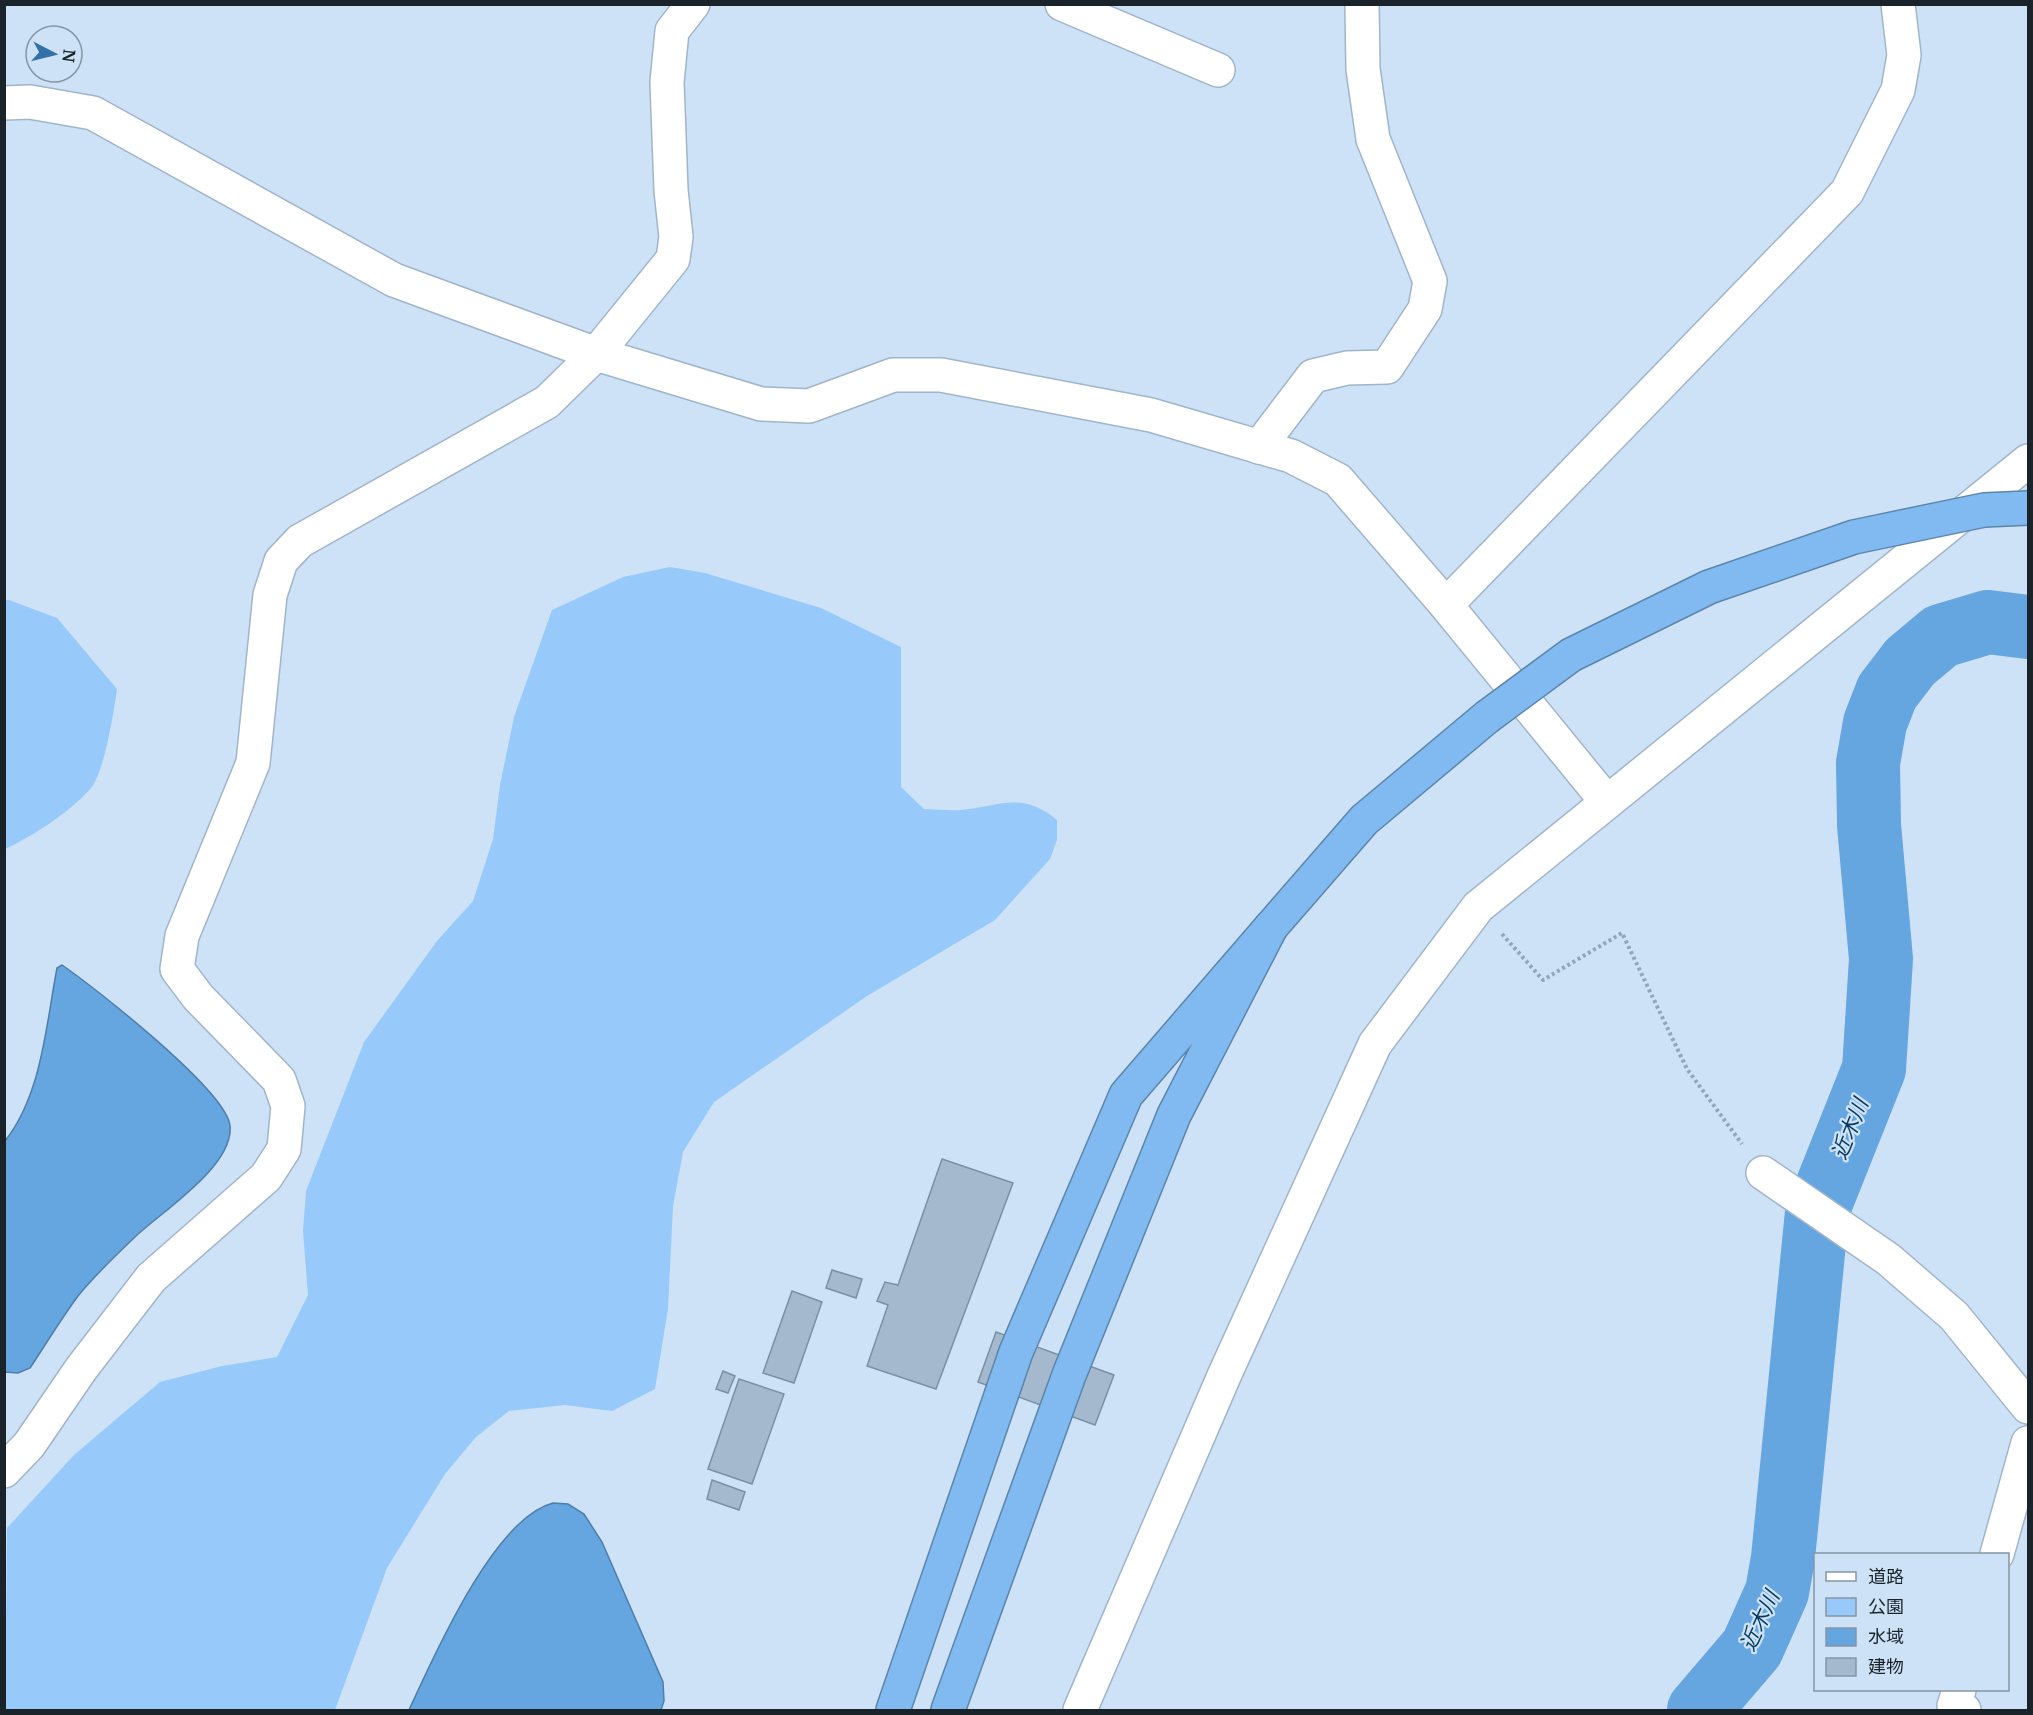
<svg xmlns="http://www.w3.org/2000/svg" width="2033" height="1715" viewBox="0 0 2033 1715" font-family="Merriweather,'Noto Sans JP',serif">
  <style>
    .green { fill: #97cafa }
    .water { fill: #65a5e0; stroke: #4e7ea9; stroke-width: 1.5 }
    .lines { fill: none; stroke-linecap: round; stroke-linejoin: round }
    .river { stroke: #65a5e0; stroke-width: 64 }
    .building { fill: #a4b9cd; stroke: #7c90a3; stroke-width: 1.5 }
    .minor-casing { stroke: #a0b5c9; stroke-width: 36 }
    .tertiary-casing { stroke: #a0b5c9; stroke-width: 36 }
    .motorway-casing { stroke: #5c85ab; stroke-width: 36 }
    .path { stroke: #95a5b6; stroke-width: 4; stroke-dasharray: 3 3; stroke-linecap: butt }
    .minor { stroke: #fff; stroke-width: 33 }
    .tertiary { stroke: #fff; stroke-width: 33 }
    .motorway { stroke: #80baf0; stroke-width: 33 }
    .motorway-bridge-casing { stroke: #5c85ab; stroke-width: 36; stroke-linecap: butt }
    .motorway-bridge { stroke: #80baf0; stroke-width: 33 }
    .labels { text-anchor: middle; stroke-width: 4.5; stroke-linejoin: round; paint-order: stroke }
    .water-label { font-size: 21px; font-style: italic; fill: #07395f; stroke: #cde2f7 }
  </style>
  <rect width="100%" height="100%" fill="#cde2f7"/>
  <!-- green -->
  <g class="green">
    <path d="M 670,567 L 705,573 L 821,608 L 901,647 L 901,787 L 924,809 C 936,809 949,811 961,810 C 1001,806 1022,791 1057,820 L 1057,840 L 1050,859 L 995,920 L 867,996 L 714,1102 L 683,1152 L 673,1206 L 668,1309 L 655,1389 L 612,1411 L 565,1405 L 509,1411 L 476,1437 L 445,1474 L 387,1568 L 335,1710 L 5,1710 L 7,1528 L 74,1455 L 160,1382 L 222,1366 L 277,1357 L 308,1295 L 303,1231 L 306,1191 L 364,1042 L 437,941 L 473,901 L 493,839 L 500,785 L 514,717 L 552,610 L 623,577 Z"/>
    <path d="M 5,600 L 9,600 L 57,618 L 117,689 C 114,711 104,773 91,788 C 70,812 33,836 5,849 Z"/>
  </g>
  <!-- water -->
  <g class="water">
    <path d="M 62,965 C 94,987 227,1091 230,1126 C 234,1166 161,1212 135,1237 C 116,1255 95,1275 78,1296 C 61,1319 46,1344 30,1368 L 18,1373 L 5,1372 L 5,1141 C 42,1094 46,1025 57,968 Z"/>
    <path d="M 553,1503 L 568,1504 L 584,1514 L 602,1542 L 663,1682 L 664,1701 L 661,1710 L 409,1710 C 434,1656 494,1518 553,1503 Z"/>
  </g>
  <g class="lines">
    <!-- river -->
    <polyline class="river" points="1699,1710 1752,1648 1777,1592 1783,1558 1817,1212 1874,1069 1881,959 1869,825 1868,763 1875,723 1887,692 1910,662 1941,636 1988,622 2028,627"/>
  </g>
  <!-- building -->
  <g class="building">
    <polygon points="942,1159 1013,1183 936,1389 867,1366 888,1305 877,1301 885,1282 898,1285"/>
    <polygon points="832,1270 862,1279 856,1298 826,1288"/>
    <polygon points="792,1291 822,1302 794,1383 763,1373"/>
    <polygon points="996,1332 1114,1375 1095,1425 978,1382"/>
    <polygon points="723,1371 735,1376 728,1393 716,1389"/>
    <polygon points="739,1379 784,1394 752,1484 708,1469"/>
    <polygon points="712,1480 745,1492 739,1510 707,1499"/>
  </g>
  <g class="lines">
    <defs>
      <g id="minor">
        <polyline points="1062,4 1218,70"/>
        <polyline points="4,103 30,102 93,113 394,280 596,354 761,404 809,406 893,375 941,375 1151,415 1291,456 1338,480 1446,605 1607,802"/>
        <polyline points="1259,447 1313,376 1347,368 1387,367 1425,309 1430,281 1373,139 1363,69 1362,4"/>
        <polyline points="1446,605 1847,192 1898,90 1904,55 1898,4"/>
        <polyline points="1763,1173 1888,1259 1954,1316 2028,1407"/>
        <polyline points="4,1471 29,1445 81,1369 151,1278 266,1177 284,1149 288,1106 279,1080 198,997 177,969 182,936 253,763 270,595 281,561 300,541 547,402 596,354 673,259 676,237 671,190 667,82 672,31 693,4"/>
        <polyline points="1997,1554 2028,1443"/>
        <polyline points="1959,1690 1954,1706 1964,1710"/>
      </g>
      <polyline id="tertiary" points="1080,1710 1224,1376 1375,1044 1478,907 2028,461"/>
      <g id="motorway">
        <polyline points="1271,927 1364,820 1487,717"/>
        <polyline points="893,1710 1016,1352 1126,1095 1271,927 1174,1115 1069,1375 948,1710"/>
      </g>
    </defs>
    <!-- minor casing -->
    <use href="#minor" class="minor-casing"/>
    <!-- tertiary casing -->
    <use href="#tertiary" class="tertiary-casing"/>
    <!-- motorway casing -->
    <use href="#motorway" class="motorway-casing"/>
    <!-- path -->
    <polyline class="path" points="1502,934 1543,980 1622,933 1687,1069 1742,1144"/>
    <!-- minor -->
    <use href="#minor" class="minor"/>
    <!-- tertiary -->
    <use href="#tertiary" class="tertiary"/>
    <!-- motorway -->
    <use href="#motorway" class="motorway"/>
    <defs>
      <polyline id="motorway-bridge" points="1487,717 1571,655 1709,587 1854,537 1984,510 2028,508"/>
    </defs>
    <!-- motorway-bridge casing -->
    <use href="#motorway-bridge" class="motorway-bridge-casing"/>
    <!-- motorway-bridge -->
    <use href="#motorway-bridge" class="motorway-bridge"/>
  </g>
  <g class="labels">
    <!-- water labels -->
    <g class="water-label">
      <text transform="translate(1850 1129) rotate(-68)" y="7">近木川</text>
      <text transform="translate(1760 1621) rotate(-65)" y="7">近木川</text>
    </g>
  </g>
  <!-- border -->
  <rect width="2033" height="1715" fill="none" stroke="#1a222a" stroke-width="12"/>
  <!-- legend -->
  <rect x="1814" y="1553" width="195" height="138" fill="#cde2f7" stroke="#8595a5" stroke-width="1.5"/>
  <rect x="1826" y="1572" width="30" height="9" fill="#ffffff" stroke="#8595a5" stroke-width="1.5"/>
  <text x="1868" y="1583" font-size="18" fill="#1a222a">道路</text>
  <rect x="1826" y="1598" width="30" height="18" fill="#97cafa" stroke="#8595a5" stroke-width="1.5"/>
  <text x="1868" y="1613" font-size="18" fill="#1a222a">公園</text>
  <rect x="1826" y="1628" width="30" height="18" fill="#65a5e0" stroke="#8595a5" stroke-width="1.5"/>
  <text x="1868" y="1643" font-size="18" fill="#1a222a">水域</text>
  <rect x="1826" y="1658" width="30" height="18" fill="#a4b9cd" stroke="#8595a5" stroke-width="1.5"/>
  <text x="1868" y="1673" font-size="18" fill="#1a222a">建物</text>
  <!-- north arrow -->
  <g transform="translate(54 54) rotate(97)"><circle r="28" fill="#cde2f7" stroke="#8595a5" stroke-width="1.5"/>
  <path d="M0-4.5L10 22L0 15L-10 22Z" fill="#3272a8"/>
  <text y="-9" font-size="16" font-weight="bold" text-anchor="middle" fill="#1a222a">N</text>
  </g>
</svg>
